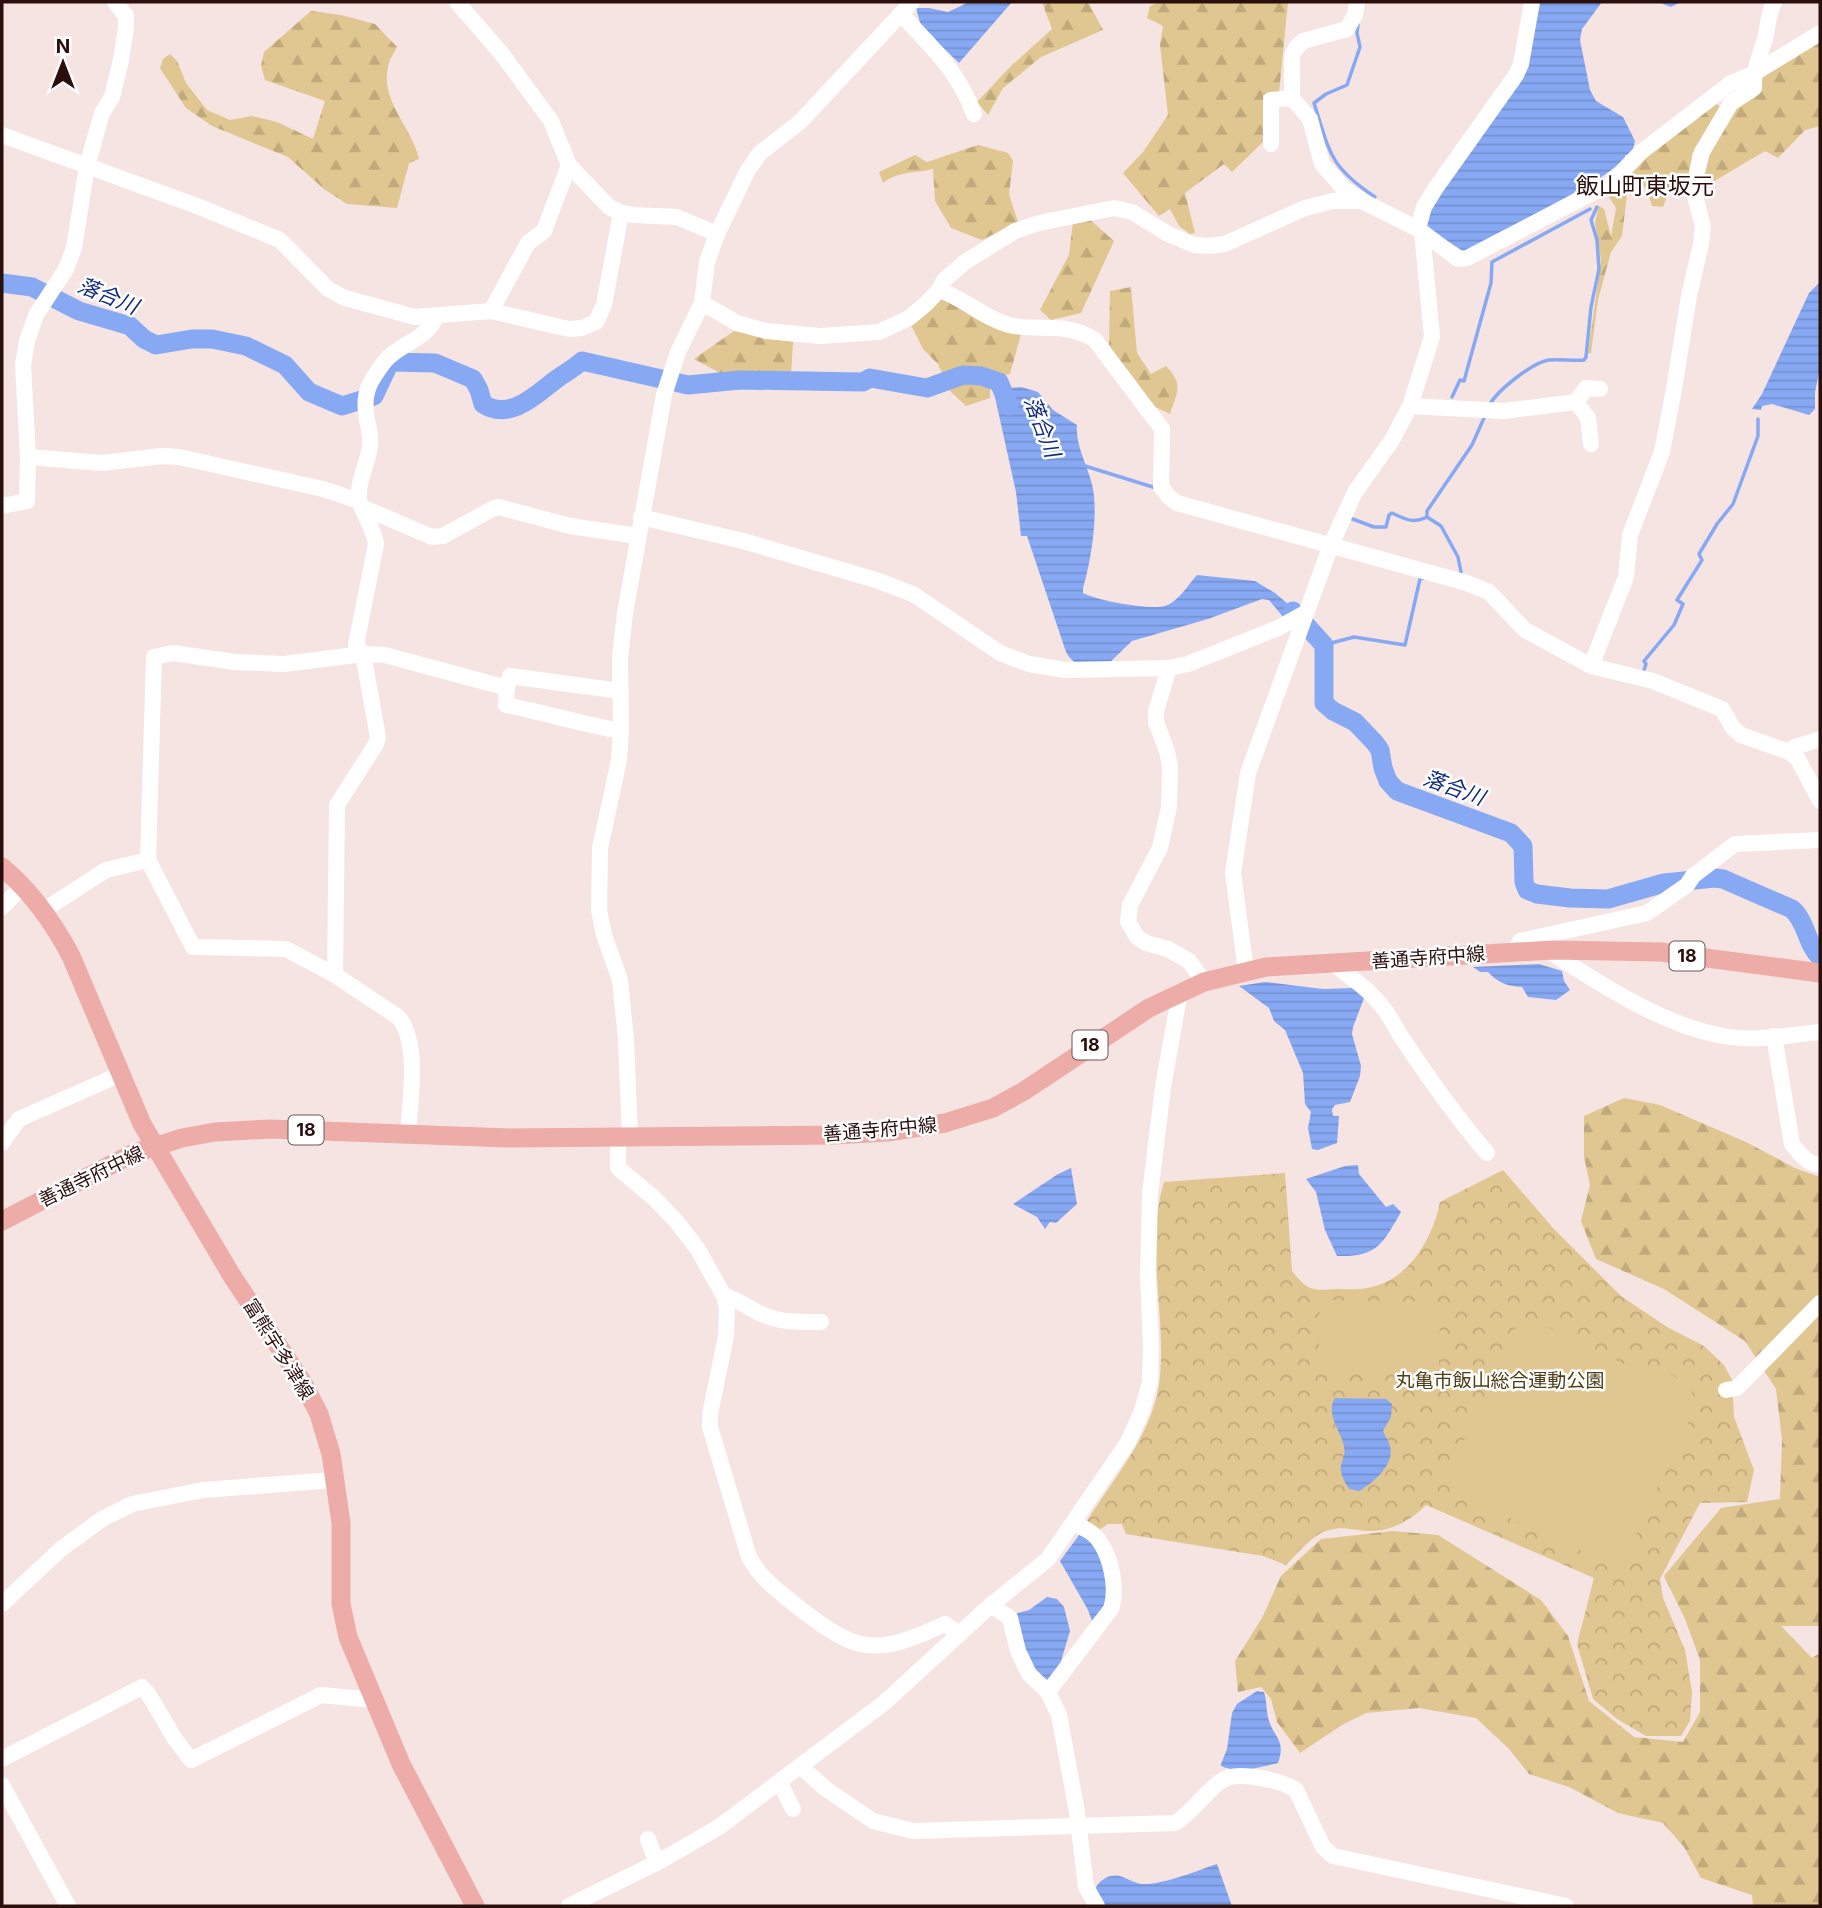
<svg xmlns="http://www.w3.org/2000/svg" width="1822" height="1908" viewBox="0 0 1822 1908" font-family="Inter,'Noto Sans JP',sans-serif">
  <style>
    .forest { fill: url(#forest-firs) }
    .park { fill: url(#park-crowns) }
    .garden { fill: #e0c690 }
    .water { fill: url(#water-rules) }
    .lines { fill: none; stroke-linecap: round; stroke-linejoin: round }
    .stream { stroke: #87a9f4; stroke-width: 3.5 }
    .river { stroke: #87a9f4; stroke-width: 19 }
    .minor { stroke: #fff; stroke-width: 16 }
    .major { stroke: #edaca7; stroke-width: 19 }
    .labels { text-anchor: middle; stroke-width: 5; stroke-linejoin: round; paint-order: stroke }
    .shield { fill: #fff; stroke: #6b5756; stroke-width: 2 }
    .shield-label { font-size: 18px; font-weight: bold; fill: #2b0f0d }
    .street-label { font-size: 19px; fill: #2b0f0d; stroke: #fff }
    .park-label { font-size: 19px; fill: #4e3e18; stroke: #fff }
    .water-label { font-size: 21px; font-style: italic; fill: #102b7f; stroke: #fff }
    .quarter-label { font-size: 23px; fill: #2b0f0d; stroke: #fff }
  </style>
  <defs>
    <pattern id="forest-firs" width="22" height="20" patternUnits="userSpaceOnUse" patternTransform="scale(1.75)"><rect width="22" height="20" fill="#e0c690"/><path d="M5 1l3.5 6h-7zM16 11l3.5 6h-7z" fill="#c0a97b"/></pattern>
    <pattern id="park-crowns" width="20" height="18" patternUnits="userSpaceOnUse" patternTransform="scale(1.75)"><rect width="20" height="18" fill="#e0c690"/><path d="M2 6a3 3 0 1 1 6 0M12 15a3 3 0 1 1 6 0" fill="none" stroke="#c0a97b"/></pattern>
    <pattern id="water-rules" width="6" height="5" patternUnits="userSpaceOnUse" patternTransform="scale(1.75)"><rect width="6" height="5" fill="#87a9f4"/><path d="M0 2.5h6" fill="none" stroke="#7590d0"/></pattern>
  </defs>
  <rect width="100%" height="100%" fill="#f6e4e3"/>
  <!-- forest -->
  <g class="forest">
    <polygon points="1042,2 1088,2 1103,30 1041,57 1003,88 988,115 977,102 1010,67 1052,29"/>
    <polygon points="1160,2 1288,2 1279,93 1263,95 1263,142 1232,172 1224,164 1185,193 1195,233 1190,234 1179,226 1170,209 1159,216 1123,173 1143,152 1168,115 1160,45 1163,26 1147,18 1150,6"/>
    <path d="M 311,11 L 341,15 L 375,24 L 397,47 C 394,53 389,60 388,67 C 380,101 412,127 419,159 L 409,163 L 397,208 L 347,204 L 324,189 L 288,157 L 212,126 L 186,108 L 160,68 L 163,59 L 170,54 L 177,61 L 186,83 L 207,110 L 230,120 L 252,116 L 277,122 L 313,139 L 325,101 L 265,80 L 261,66 L 264,52 Z"/>
    <polygon points="1820,42 1820,126 1805,130 1778,158 1765,151 1701,189 1709,154 1737,105 1758,77"/>
    <polygon points="1715,102 1720,107 1692,154 1688,193 1668,194 1663,207 1652,206 1647,190 1636,177 1629,178 1622,236 1611,252 1598,300 1591,353 1588,353 1601,260 1595,222 1599,206 1604,209 1611,236 1616,208 1609,197 1609,191 1652,150"/>
    <path d="M 978,145 L 1008,153 L 1013,161 L 1009,194 L 1018,222 L 982,240 L 951,228 L 935,201 L 933,169 C 913,174 901,170 883,183 L 879,172 L 915,155 L 927,162 Z"/>
    <polygon points="1088,218 1114,241 1081,313 1051,320 1040,310 1069,255 1073,221"/>
    <path d="M 1131,287 L 1137,353 L 1151,374 L 1166,366 C 1184,385 1177,392 1170,414 L 1147,403 L 1109,346 L 1110,291 Z"/>
    <polygon points="943,297 1021,334 1010,374 1001,376 990,389 990,398 966,406 950,391 938,364 923,349 911,325"/>
    <polygon points="734,331 793,342 791,375 724,375 694,359"/>
    <polygon points="1624,1098 1660,1105 1746,1142 1795,1168 1820,1177 1820,1626 1781,1626 1812,1658 1820,1653 1820,1906 1753,1906 1752,1895 1701,1878 1684,1847 1663,1823 1618,1813 1569,1787 1529,1774 1509,1749 1476,1718 1419,1708 1366,1713 1342,1725 1300,1753 1277,1722 1271,1699 1261,1687 1238,1692 1235,1661 1262,1618 1281,1576 1321,1539 1393,1531 1438,1535 1541,1600 1568,1636 1589,1701 1634,1737 1683,1742 1700,1712 1700,1660 1685,1619 1664,1576 1721,1508 1780,1499 1782,1440 1776,1389 1745,1341 1664,1289 1596,1259 1581,1221 1590,1185 1584,1157 1584,1116"/>
  </g>
  <!-- park -->
  <path class="park" d="M 1503,1170 L 1553,1228 L 1621,1296 L 1667,1327 L 1704,1346 L 1724,1365 L 1732,1380 L 1734,1417 L 1754,1470 L 1747,1502 L 1700,1503 L 1660,1579 L 1663,1598 L 1685,1650 L 1692,1692 L 1690,1721 L 1681,1736 L 1646,1736 L 1617,1719 L 1593,1699 L 1577,1644 L 1594,1578 L 1426,1505 C 1410,1521 1390,1532 1367,1531 C 1348,1530 1343,1525 1323,1532 C 1310,1538 1296,1555 1286,1565 L 1263,1556 L 1126,1534 L 1122,1524 L 1108,1524 L 1099,1530 L 1087,1521 C 1114,1478 1151,1436 1159,1385 C 1168,1318 1144,1248 1164,1182 L 1285,1173 L 1292,1271 C 1309,1293 1314,1290 1339,1289 C 1348,1289 1358,1290 1367,1288 C 1408,1282 1433,1238 1440,1202 Z"/>
  <!-- garden -->
  <g class="garden">
    <polygon points="1320,1300 1440,1302 1439,1369 1319,1367"/>
    <path d="M 1531,1319 L 1645,1374 L 1650,1365 C 1671,1375 1704,1385 1692,1414 L 1626,1556 L 1618,1563 L 1608,1563 L 1455,1493 L 1447,1484 L 1448,1475 L 1516,1327 L 1520,1322 Z"/>
  </g>
  <!-- water -->
  <g class="water">
    <polygon points="969,2 1012,2 959,63 921,26 916,8 929,8 948,12"/>
    <polygon points="1544,2 1602,2 1582,29 1580,40 1590,90 1596,101 1623,117 1635,141 1631,156 1625,155 1625,160 1596,181 1467,251 1463,251 1427,228 1427,217 1432,204 1520,80 1536,5"/>
    <polygon points="1820,282 1820,368 1815,392 1815,409 1809,415 1772,404 1762,406 1761,410 1752,409 1762,394 1809,293"/>
    <path d="M 1001,381 L 1009,388 L 1021,387 L 1038,392 L 1053,410 L 1077,425 C 1075,447 1089,467 1093,489 C 1098,516 1091,562 1083,588 L 1083,593 C 1098,601 1150,610 1165,606 C 1178,602 1188,585 1197,575 L 1255,581 L 1275,593 L 1295,610 L 1284,618 L 1269,600 L 1262,599 L 1208,619 L 1132,641 L 1106,666 C 1089,666 1075,669 1066,652 L 1027,536 L 1021,536 L 1016,492 L 993,388 Z"/>
    <path d="M 1539,964 L 1562,971 L 1564,981 L 1570,990 L 1556,1000 L 1528,997 L 1522,987 C 1507,986 1498,983 1488,972 L 1480,972 L 1473,967 Z"/>
    <polygon points="1265,982 1323,989 1352,988 1366,993 1353,1027 1352,1034 1361,1066 1360,1076 1350,1102 1335,1105 1332,1109 1333,1116 1339,1116 1337,1143 1318,1150 1312,1149 1308,1128 1311,1112 1305,1104 1303,1073 1285,1030 1274,1021 1269,1008 1239,986"/>
    <path d="M 1358,1165 L 1359,1174 L 1386,1207 L 1393,1204 L 1401,1212 C 1382,1245 1377,1257 1337,1256 L 1325,1230 L 1316,1192 L 1306,1179 L 1345,1166 Z"/>
    <polygon points="1071,1168 1077,1204 1056,1223 1050,1222 1045,1229 1037,1217 1013,1204 1058,1174"/>
    <path d="M 1335,1398 L 1386,1399 L 1392,1404 L 1391,1417 L 1383,1431 C 1385,1436 1389,1441 1390,1446 C 1395,1465 1373,1483 1359,1491 L 1349,1489 C 1332,1462 1347,1466 1344,1446 C 1341,1431 1325,1414 1335,1398 Z"/>
    <path d="M 1079,1535 C 1102,1542 1106,1579 1109,1600 L 1092,1621 L 1088,1610 L 1060,1561 Z"/>
    <polygon points="1047,1597 1057,1599 1064,1607 1070,1631 1059,1668 1048,1685 1029,1662 1014,1614 1029,1610"/>
    <path d="M 1257,1691 L 1264,1692 C 1267,1701 1266,1712 1269,1721 C 1275,1739 1286,1740 1278,1763 C 1260,1767 1238,1774 1221,1766 L 1221,1764 L 1227,1749 L 1232,1713 L 1237,1704 Z"/>
    <path d="M 1217,1864 L 1232,1906 L 1103,1906 L 1095,1889 C 1099,1882 1103,1878 1111,1876 C 1122,1873 1131,1883 1142,1884 C 1163,1885 1196,1871 1217,1864 Z"/>
  </g>
  <g class="lines">
    <!-- stream -->
    <g class="stream">
      <polyline points="1663,2 1671,5 1677,2"/>
      <path d="M 1358,24 L 1357,33 L 1360,47 L 1347,85 L 1326,94 L 1314,103 C 1330,153 1329,166 1375,197"/>
      <polyline points="1452,397 1460,380 1464,381 1491,283 1492,262 1590,209"/>
      <path d="M 1490,404 C 1498,390 1533,362 1549,360 C 1560,359 1573,361 1584,360 L 1586,357 L 1591,307 L 1599,269 L 1597,240 L 1591,220 L 1597,207"/>
      <polyline points="1085,466 1156,488"/>
      <path d="M 1350,518 L 1374,527 L 1386,527 L 1389,515 L 1392,513 C 1405,519 1413,524 1427,517"/>
      <polyline points="1461,572 1458,557 1441,526 1427,517 1427,511 1472,445 1484,418"/>
      <polyline points="1324,645 1354,637 1405,645 1420,579 1426,577"/>
      <polyline points="1643,673 1646,664 1644,661 1674,625 1683,604 1677,600 1702,560 1699,554 1717,524 1733,504 1758,436 1758,419"/>
    </g>
    <!-- river -->
    <g class="river">
      <path d="M 2,283 L 32,287 L 79,311 L 130,326 L 144,339 L 156,345 L 192,339 L 212,339 L 246,346 L 285,365 L 309,392 L 342,406 L 374,396 L 390,362 L 435,363 L 473,379 L 479,390 L 483,404 C 509,421 535,396 554,381 C 563,374 573,369 582,361 L 688,385 L 740,380 L 863,382 L 870,378 L 927,388 L 963,375 L 981,376 L 999,382 L 1009,406"/>
      <path d="M 1293,611 L 1324,645 L 1324,703 L 1333,711 L 1355,722 L 1375,743 L 1380,750 L 1383,768 L 1388,781 L 1397,791 L 1511,833 L 1523,846 L 1524,882 L 1527,890 L 1537,894 L 1570,898 L 1608,899 L 1664,883 L 1715,878 L 1723,879 L 1792,909 C 1807,922 1806,944 1820,957"/>
    </g>
    <!-- minor -->
    <g class="minor">
      <polyline points="457,2 502,54 551,121 569,165 609,207 621,213 634,215 677,217 717,234"/>
      <polyline points="1357,2 1355,15 1347,29 1303,41 1296,48 1292,56 1292,98 1310,119 1322,164 1344,189 1360,199"/>
      <path d="M 901,14 C 932,48 958,70 974,114"/>
      <polyline points="2,135 197,206 280,240 328,289 345,298 415,317 491,311 569,329 582,328 596,322 604,305 621,213"/>
      <polyline points="1271,144 1271,100 1292,98"/>
      <polyline points="1418,229 1424,207 1435,189 1516,75 1521,64 1532,2"/>
      <path d="M 939,290 C 964,298 983,318 1009,325 C 1040,332 1067,321 1095,340 L 1162,429 L 1161,487 L 1169,497 L 1177,503 L 1467,583 L 1489,592 L 1525,630 L 1591,666 L 1653,681 L 1722,709 L 1733,728 L 1741,735 L 1789,752 L 1798,759 L 1820,801"/>
      <polyline points="702,303 737,323 766,331 820,336 879,332 909,318 927,303 939,290 944,280 965,262 1015,231 1039,223 1114,208 1132,212 1168,234 1194,245 1209,246 1225,244 1305,208 1333,201 1362,201 1418,229 1458,259 1467,258 1610,184 1641,152 1731,83 1753,74 1820,33"/>
      <polyline points="491,311 528,243 544,231 569,165"/>
      <polyline points="1576,402 1588,418 1591,444"/>
      <polyline points="1410,406 1504,411 1576,402 1586,388 1600,389"/>
      <polyline points="28,457 102,463 162,456 179,457 323,489 359,501"/>
      <polyline points="2,506 27,501 28,457 23,365 27,341 36,315 66,269 74,248 87,166 102,113 112,97 121,60 126,28 126,16 115,2"/>
      <polyline points="364,508 432,537 443,536 492,509 499,507 570,526 638,536"/>
      <polyline points="641,517 743,541 876,580 913,594 1000,653 1029,664 1065,670 1169,668 1188,664 1278,628 1307,612"/>
      <path d="M 1591,666 L 1626,577 L 1630,535 L 1662,452 L 1674,389 L 1689,296 L 1701,244 L 1703,227 L 1695,196 L 1697,172 L 1702,152 L 1731,103 L 1754,88 C 1753,70 1760,56 1765,39 C 1768,26 1768,15 1774,2"/>
      <polyline points="1169,668 1156,711 1156,722 1167,751 1170,766 1169,807 1160,848 1130,905 1128,922 1137,937 1146,943 1168,949 1189,961 1204,982"/>
      <polyline points="507,688 510,676 620,691"/>
      <polyline points="1789,752 1795,747 1820,739"/>
      <polyline points="2,907 23,886"/>
      <polyline points="44,910 106,870 148,860"/>
      <path d="M 1547,950 C 1597,982 1665,1027 1724,1036 C 1755,1042 1789,1035 1820,1032"/>
      <polyline points="1514,952 1520,941 1647,913 1687,885 1693,876 1735,844 1820,840"/>
      <path d="M 1333,963 C 1350,978 1370,989 1384,1009 C 1392,1019 1397,1031 1404,1041 C 1430,1080 1457,1118 1487,1153"/>
      <polyline points="1246,971 1233,873 1248,773 1331,545 1355,492 1392,440 1410,406 1432,337 1422,232"/>
      <path d="M 335,975 L 337,805 L 376,744 L 378,737 L 363,654 L 356,645 L 376,544 C 374,527 361,512 359,499 C 357,481 368,464 370,446 C 371,437 369,428 367,420 C 362,393 369,382 385,361 C 400,343 429,339 436,316"/>
      <path d="M 1774,1036 L 1792,1144 C 1800,1154 1807,1164 1820,1165"/>
      <path d="M 408,1133 C 410,1102 420,1041 398,1017 L 335,975 L 286,949 L 193,947 L 148,860 L 154,657 L 173,653 L 235,662 L 284,664 L 363,654 L 385,655 L 507,688 L 506,705 C 545,713 582,724 621,731"/>
      <path d="M 618,1137 L 618,1168 L 654,1198 L 676,1221 L 697,1248 L 724,1296 L 727,1308 L 726,1336 L 710,1414 L 710,1427 L 749,1557 C 761,1579 778,1591 798,1607 C 858,1654 875,1656 945,1624 L 959,1634"/>
      <polyline points="630,1137 626,1040 620,980 604,935 599,910 600,848 619,760 621,731 620,658 625,613 664,395 678,352 702,303 707,262 717,234 748,170 760,153 800,122 912,2"/>
      <polyline points="2,1143 19,1119 121,1074"/>
      <path d="M 724,1296 C 739,1299 750,1310 764,1315 C 782,1323 802,1322 821,1322"/>
      <polyline points="1726,1390 1737,1388 1820,1303"/>
      <polyline points="2,1604 61,1549 102,1519 132,1504 203,1490 334,1480"/>
      <polyline points="991,1605 1010,1618 1018,1651 1029,1674 1048,1692 1059,1715 1077,1812 1086,1887 1097,1906"/>
      <path d="M 1048,1692 L 1111,1609 C 1118,1589 1111,1555 1097,1538 C 1092,1531 1081,1527 1073,1523"/>
      <polyline points="2,1759 142,1687 149,1695 175,1739 191,1760 321,1695 374,1700"/>
      <path d="M 801,1767 L 826,1789 L 873,1821 L 913,1831 L 1175,1823 C 1193,1812 1204,1793 1221,1781 C 1236,1770 1281,1780 1296,1790 L 1323,1847 L 1333,1856 L 1566,1906"/>
      <polyline points="780,1783 793,1809"/>
      <polyline points="2,1785 68,1906"/>
      <polyline points="648,1839 653,1853 660,1861"/>
      <polyline points="569,1906 660,1861 719,1827 884,1703 991,1605 1048,1559 1128,1442 1142,1411 1150,1382 1151,1346 1148,1276 1150,1194 1163,1087 1180,992"/>
    </g>
    <!-- major -->
    <g class="major">
      <path d="M 2,867 C 32,892 53,922 71,956 L 142,1124 L 232,1276 L 303,1383 L 319,1414 L 331,1454 L 341,1523 L 341,1604 L 348,1637 L 401,1764 L 475,1906"/>
      <polyline points="2,1221 132,1154 182,1138 215,1132 270,1129 508,1138 834,1135 888,1132 945,1123 993,1108 1024,1091 1149,1008 1204,982 1266,967 1553,950 1661,952 1820,973"/>
    </g>
  </g>
  <g class="labels">
    <!-- shield labels -->
    <g class="shield">
      <rect x="1669.5" y="941.5" width="35" height="29" rx="5"/>
      <rect x="1072.5" y="1030.5" width="35" height="29" rx="5"/>
      <rect x="288.5" y="1115.5" width="35" height="29" rx="5"/>
    </g>
    <g class="shield-label">
      <text x="1687" y="962">18</text>
      <text x="1090" y="1051">18</text>
      <text x="306" y="1136">18</text>
    </g>
    <!-- street labels -->
    <g class="street-label">
      <text transform="translate(1428 957) rotate(-4)" y="7">善通寺府中線</text>
      <text transform="translate(880 1129) rotate(-5)" y="7">善通寺府中線</text>
      <text transform="translate(91 1176) rotate(-26)" y="7">善通寺府中線</text>
      <text transform="translate(279 1349) rotate(58)" y="7">富熊宇多津線</text>
    </g>
    <!-- park labels -->
    <g class="park-label">
      <text x="1500" y="1387">丸亀市飯山総合運動公園</text>
    </g>
    <!-- water labels -->
    <g class="water-label">
      <text transform="translate(108 296) rotate(22)" y="7">落合川</text>
      <text transform="translate(1042 427) rotate(69)" y="7">落合川</text>
      <text transform="translate(1454 788) rotate(20)" y="7">落合川</text>
    </g>
    <!-- quarter labels -->
    <g class="quarter-label">
      <text x="1645" y="194">飯山町東坂元</text>
    </g>
  </g>
  <!-- border -->
  <rect width="1822" height="1908" fill="none" stroke="#2b0f0d" stroke-width="7"/>
  <!-- north arrow -->
  <g transform="translate(63 63)" stroke="#ffffff" stroke-width="5" paint-order="stroke">
  <path d="M0-5L12 26L0 18L-12 26Z" fill="#2b0f0d"/>
  <text y="-10" font-size="19" font-weight="bold" text-anchor="middle" fill="#2b0f0d">N</text>
  </g>
</svg>
